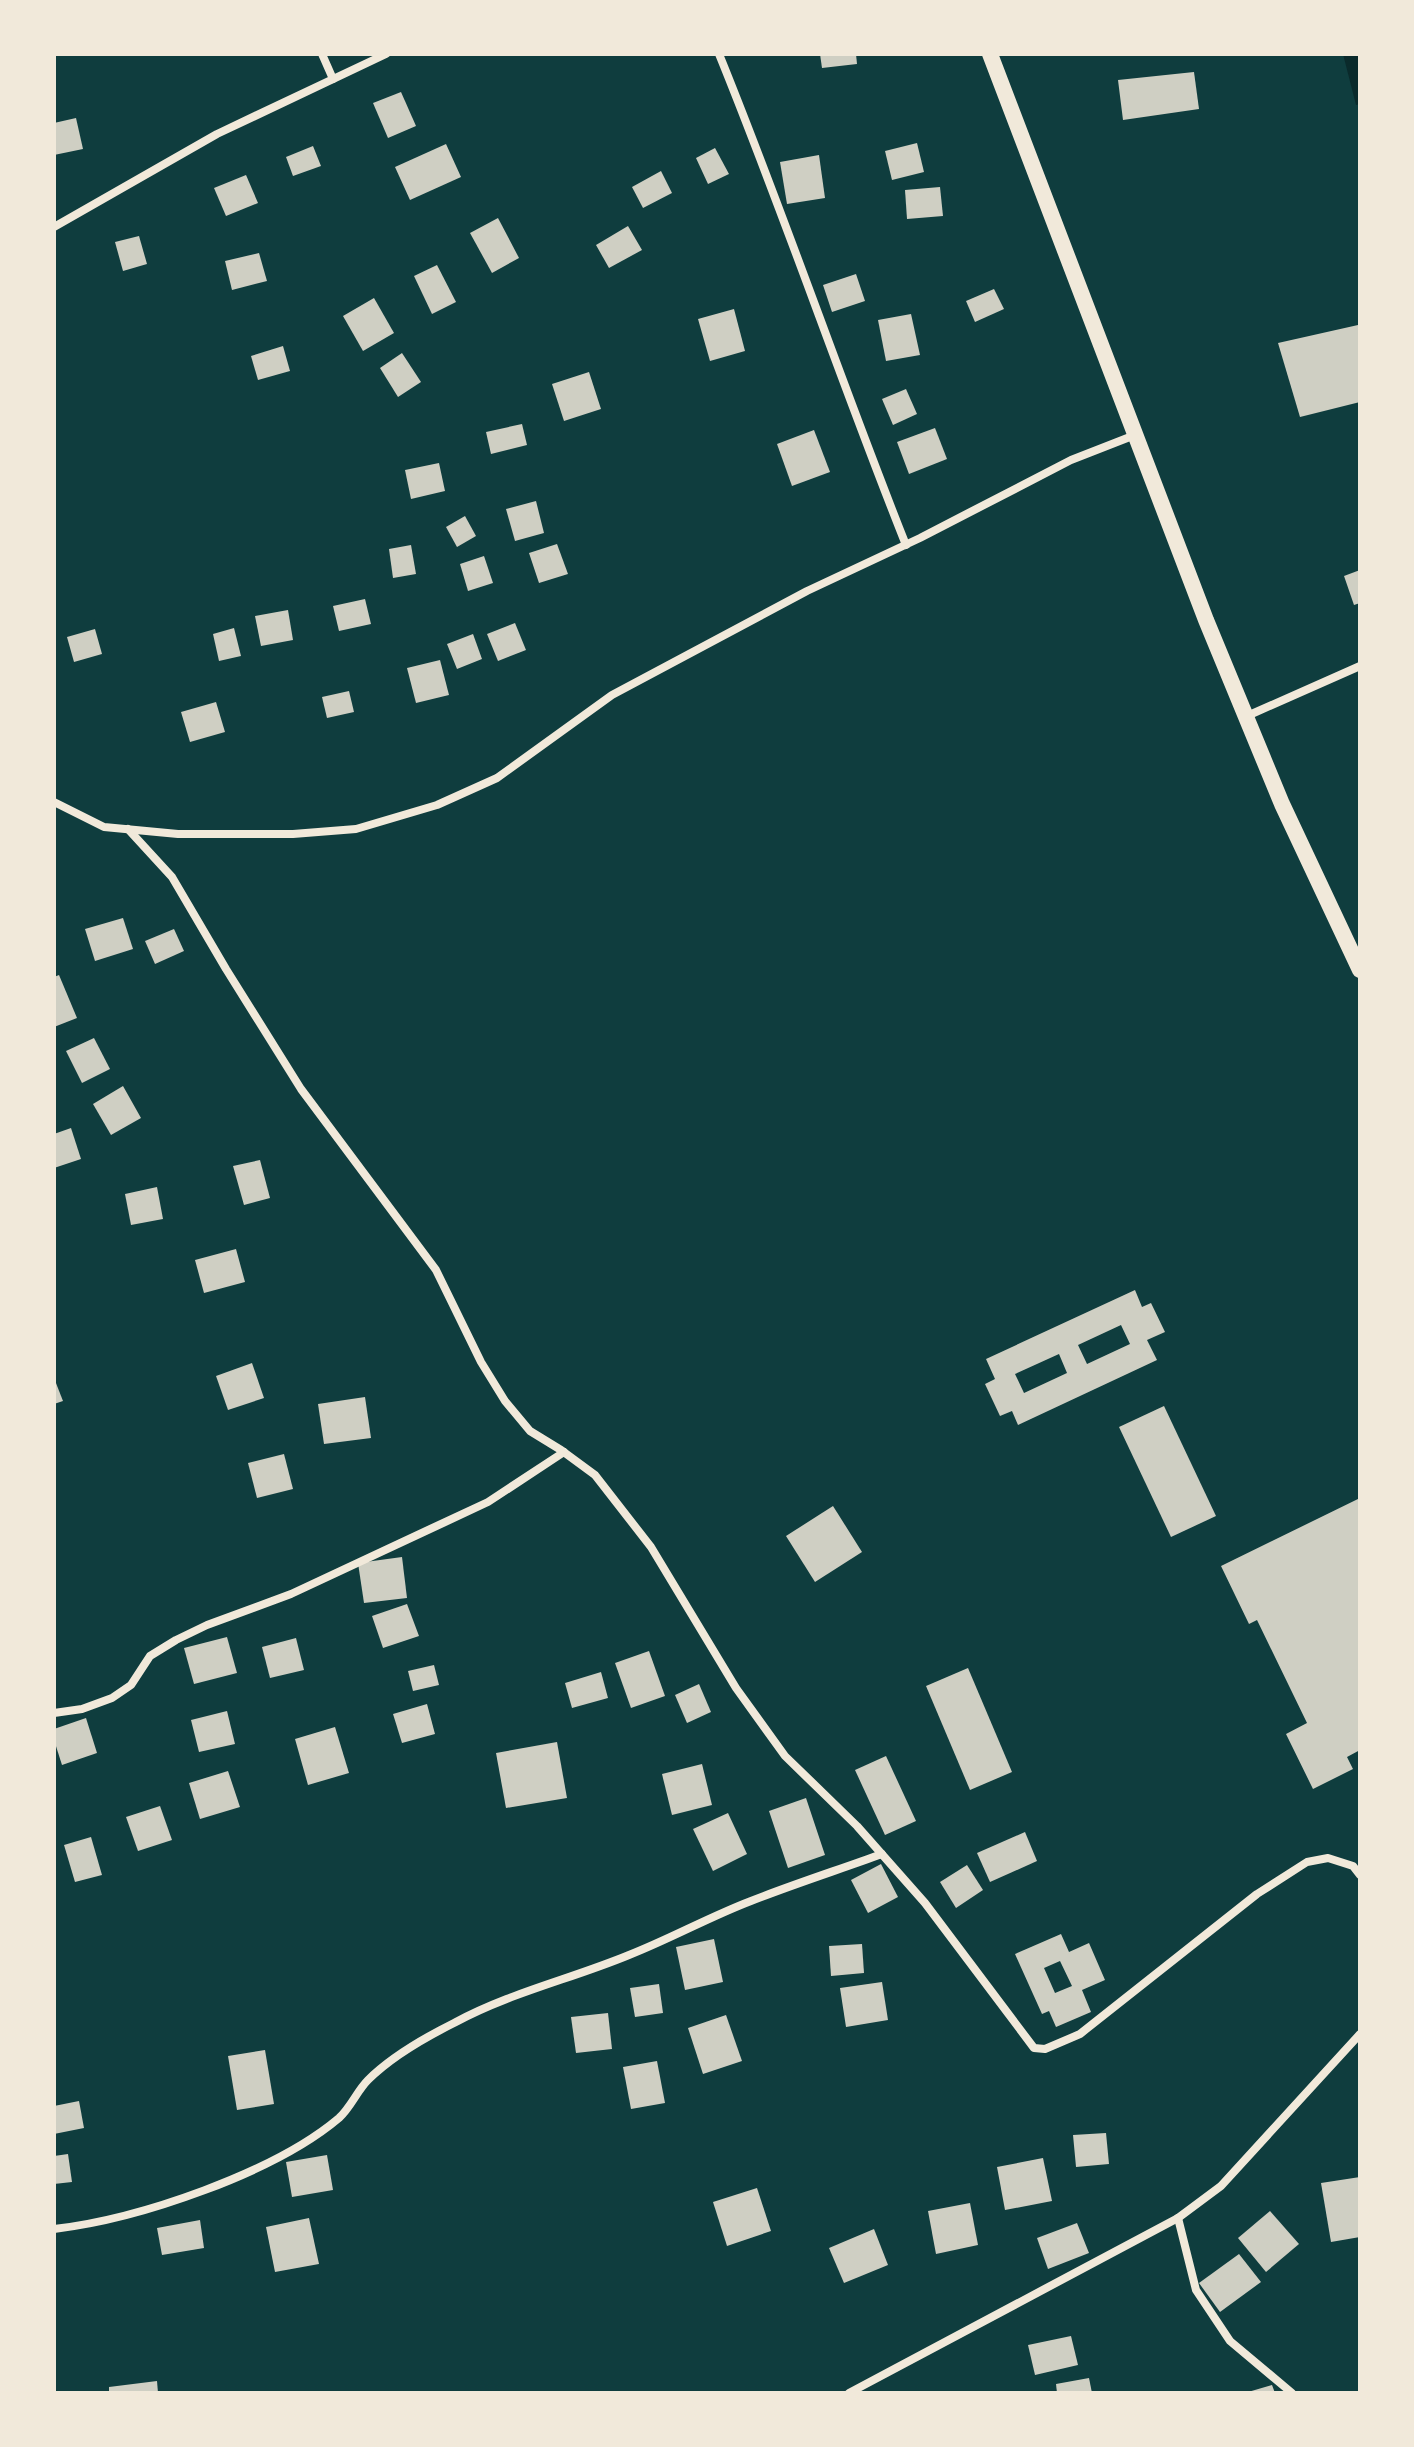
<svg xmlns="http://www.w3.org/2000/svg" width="1414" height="2447" viewBox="0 0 1414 2447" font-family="'IBM Plex Serif',serif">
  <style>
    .water { fill: #0a2a2b }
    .building { fill: #cfcfc3; fill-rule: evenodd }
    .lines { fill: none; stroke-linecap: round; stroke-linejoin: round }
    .minor { stroke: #f1e9da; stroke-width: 8 }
    .secondary { stroke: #f1e9da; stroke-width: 16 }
  </style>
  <rect width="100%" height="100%" fill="#0f3d3e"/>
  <!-- water -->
  <polygon class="water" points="1343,54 1360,54 1360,104 1356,105"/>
  <!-- building -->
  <g class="building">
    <polygon points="820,54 856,54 857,64 822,68"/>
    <polygon points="1194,72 1199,109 1123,120 1118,80"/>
    <polygon points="401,92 416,126 388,138 373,103"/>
    <polygon points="76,118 83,149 54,155 54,123"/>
    <polygon points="917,143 924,172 892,180 885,151"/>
    <polygon points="446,144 461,177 410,200 395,167"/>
    <polygon points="313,146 321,166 293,176 286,157"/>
    <polygon points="715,148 729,174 708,184 696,158"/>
    <polygon points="819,155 825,198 787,204 780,162"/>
    <polygon points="661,171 672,193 643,208 632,187"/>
    <polygon points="246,175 258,203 226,216 214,188"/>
    <polygon points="940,187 943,216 907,219 905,190"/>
    <polygon points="498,218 519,258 492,273 470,233"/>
    <polygon points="628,226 642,250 609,268 596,245"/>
    <polygon points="139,236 147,264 123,271 115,242"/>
    <polygon points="259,253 267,281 232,290 225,261"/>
    <polygon points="437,265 456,302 432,314 414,276"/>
    <polygon points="856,274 865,301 832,312 823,285"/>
    <polygon points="994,289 1004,309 975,322 966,301"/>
    <polygon points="374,298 394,333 363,351 343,316"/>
    <polygon points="734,309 745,351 710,361 698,319"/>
    <polygon points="911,314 920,355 886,361 878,320"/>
    <polygon points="1358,325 1360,335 1360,402 1300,417 1278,343"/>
    <polygon points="283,346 290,371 258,380 251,356"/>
    <polygon points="402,353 421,382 398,397 380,368"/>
    <polygon points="589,372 601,409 564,421 552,384"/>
    <polygon points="906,389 917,414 893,425 882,399"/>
    <polygon points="522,424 527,445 491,454 486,432"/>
    <polygon points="935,428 947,459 909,474 897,442"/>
    <polygon points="814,430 830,472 792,486 777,444"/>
    <polygon points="439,463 445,491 411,499 405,470"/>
    <polygon points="536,501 544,533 515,541 506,509"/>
    <polygon points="465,516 476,536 457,547 446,527"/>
    <polygon points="557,544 568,574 539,583 529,553"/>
    <polygon points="411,545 416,574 393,578 389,549"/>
    <polygon points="484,556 493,583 468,591 460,564"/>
    <polygon points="1360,570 1360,603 1354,605 1344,576"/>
    <polygon points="365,599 371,624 339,631 333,606"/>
    <polygon points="288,610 293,640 261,646 255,616"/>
    <polygon points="515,623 526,650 498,661 487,634"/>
    <polygon points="234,628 241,656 219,661 213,634"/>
    <polygon points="95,629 102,654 74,662 67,637"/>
    <polygon points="473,634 482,659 457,669 447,644"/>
    <polygon points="440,660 449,695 416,703 407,668"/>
    <polygon points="349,691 354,712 327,718 322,697"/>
    <polygon points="216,702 225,732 190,742 181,712"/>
    <polygon points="123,918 133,949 95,961 85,929"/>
    <polygon points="174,929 184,951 155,964 145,941"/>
    <polygon points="59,975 77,1018 54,1027 54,977"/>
    <polygon points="94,1038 110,1069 82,1083 66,1051"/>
    <polygon points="123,1086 141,1118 111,1135 93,1104"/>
    <polygon points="71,1128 81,1159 54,1168 54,1134"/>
    <polygon points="260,1160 270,1198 244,1205 233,1166"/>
    <polygon points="157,1187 163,1219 131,1225 125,1194"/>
    <polygon points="236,1249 245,1282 204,1293 195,1260"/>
    <path d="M 1135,1290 L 1142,1307 L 1151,1303 L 1165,1332 L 1147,1340 L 1157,1360 L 1018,1425 L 1012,1411 L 1000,1416 L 985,1384 L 995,1379 L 986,1359 ZM 1121,1325 L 1130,1344 L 1087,1364 L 1078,1345 ZM 1059,1354 L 1067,1373 L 1024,1393 L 1015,1374 Z"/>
    <polygon points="252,1363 264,1398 228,1410 216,1376"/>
    <polygon points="54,1378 63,1401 54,1404"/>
    <polygon points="365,1397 371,1438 324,1444 318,1404"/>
    <polygon points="1164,1406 1216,1516 1171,1537 1119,1427"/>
    <polygon points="284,1454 293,1489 257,1498 248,1463"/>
    <polygon points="1360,1498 1360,1750 1347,1757 1353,1769 1313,1789 1286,1734 1307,1723 1257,1620 1249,1624 1221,1566"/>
    <polygon points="833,1506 862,1552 815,1582 786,1536"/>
    <polygon points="402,1557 407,1598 364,1603 358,1563"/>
    <polygon points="407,1604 419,1636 383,1648 372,1616"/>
    <polygon points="227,1637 237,1673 194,1684 184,1648"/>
    <polygon points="296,1638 304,1670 270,1678 262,1647"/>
    <polygon points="649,1651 665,1696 631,1708 615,1663"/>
    <polygon points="434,1665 439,1685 413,1691 408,1671"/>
    <polygon points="968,1668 1012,1772 970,1790 926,1686"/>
    <polygon points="601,1672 608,1698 572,1708 565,1683"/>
    <polygon points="699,1684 711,1712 687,1723 675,1695"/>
    <polygon points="427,1704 435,1734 402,1743 393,1714"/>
    <polygon points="227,1711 235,1744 199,1752 191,1720"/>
    <polygon points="86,1718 97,1753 62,1765 54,1740 54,1729"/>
    <polygon points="335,1727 349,1773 308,1785 295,1739"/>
    <polygon points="557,1742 567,1798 506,1808 496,1753"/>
    <polygon points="886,1756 916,1821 885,1835 855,1770"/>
    <polygon points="702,1764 712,1805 672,1815 662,1774"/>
    <polygon points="228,1771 240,1807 200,1819 189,1783"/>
    <polygon points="806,1798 825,1855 788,1868 769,1811"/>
    <polygon points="160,1806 172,1840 138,1851 126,1817"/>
    <polygon points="728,1813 747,1854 713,1871 693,1829"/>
    <polygon points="1025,1832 1037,1861 990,1882 977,1853"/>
    <polygon points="91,1837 102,1875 75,1882 64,1845"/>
    <polygon points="881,1864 898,1897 868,1913 851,1880"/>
    <polygon points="967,1865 983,1890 956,1908 940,1882"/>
    <path d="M 1061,1934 L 1069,1952 L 1089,1943 L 1105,1980 L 1082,1990 L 1091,2012 L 1056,2027 L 1049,2011 L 1042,2014 L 1015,1954 ZM 1060,1961 L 1072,1986 L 1055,1993 L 1044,1968 Z"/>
    <polygon points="714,1939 723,1982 685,1990 676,1947"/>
    <polygon points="862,1944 864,1973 831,1976 829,1946"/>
    <polygon points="882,1982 888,2020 846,2027 840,1988"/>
    <polygon points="659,1984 663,2013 635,2017 630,1988"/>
    <polygon points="608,2013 612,2049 576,2053 571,2017"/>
    <polygon points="726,2015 742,2061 703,2074 688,2028"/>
    <polygon points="265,2050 274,2104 237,2110 228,2056"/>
    <polygon points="657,2061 665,2103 631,2109 623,2067"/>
    <polygon points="79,2101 84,2128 54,2134 54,2106"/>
    <polygon points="1106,2133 1109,2164 1076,2167 1073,2135"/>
    <polygon points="68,2154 72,2182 54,2184 54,2156"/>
    <polygon points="327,2155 333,2190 292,2197 286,2162"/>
    <polygon points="1043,2158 1052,2201 1005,2210 997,2167"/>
    <polygon points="1360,2177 1360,2237 1331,2242 1321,2183"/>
    <polygon points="757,2188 771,2231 727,2246 713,2202"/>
    <polygon points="970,2203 978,2245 936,2254 928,2211"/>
    <polygon points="1270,2211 1299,2244 1266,2272 1238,2238"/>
    <polygon points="309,2218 319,2264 275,2272 266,2227"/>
    <polygon points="200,2220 204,2248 162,2255 157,2228"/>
    <polygon points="1077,2223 1089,2253 1048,2269 1037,2238"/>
    <polygon points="874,2229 888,2265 844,2283 829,2248"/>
    <polygon points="1239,2254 1261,2282 1220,2312 1199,2283"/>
    <polygon points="1071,2336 1078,2365 1035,2375 1028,2345"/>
    <polygon points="1089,2378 1092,2393 1057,2393 1056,2384"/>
    <polygon points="157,2381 158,2393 109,2393 109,2387"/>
    <polygon points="1272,2385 1275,2393 1249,2393 1248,2392"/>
  </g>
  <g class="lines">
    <!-- minor -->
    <g class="minor">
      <polyline points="322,54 333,79"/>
      <path d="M 719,54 C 785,216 841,382 906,545"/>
      <polyline points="54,227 217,134 386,54"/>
      <polyline points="1247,716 1360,666"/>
      <polyline points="54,802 104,827 178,834 293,834 356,829 437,805 497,778 612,695 807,591 920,538 1071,460 1135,435"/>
      <polyline points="128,829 172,877 226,969 301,1089 436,1270 481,1362 505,1401 530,1431 561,1450 595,1475 651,1547 736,1688 785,1756 857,1826 925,1903 1034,2048 1045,2049 1080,2034 1257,1894 1307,1862 1328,1858 1353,1866 1360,1875"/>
      <polyline points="54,1713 82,1709 112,1698 131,1685 150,1656 176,1640 207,1625 291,1594 488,1502 564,1452"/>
      <polyline points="1178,2218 1196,2290 1230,2341 1292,2393"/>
      <path d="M 54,2229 C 139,2219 274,2173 339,2118 C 351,2107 357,2091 368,2080 C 392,2056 424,2038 454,2023 C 509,1993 571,1979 629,1955 C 670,1939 709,1917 751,1901 C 794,1884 838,1870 882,1854"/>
      <polyline points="849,2393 1178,2218 1221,2186 1360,2034"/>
    </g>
    <!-- secondary -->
    <polyline class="secondary" points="990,54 1206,620 1282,804 1360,970"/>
  </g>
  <!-- border -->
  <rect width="1414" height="2447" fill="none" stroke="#f1e9da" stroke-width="112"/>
</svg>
